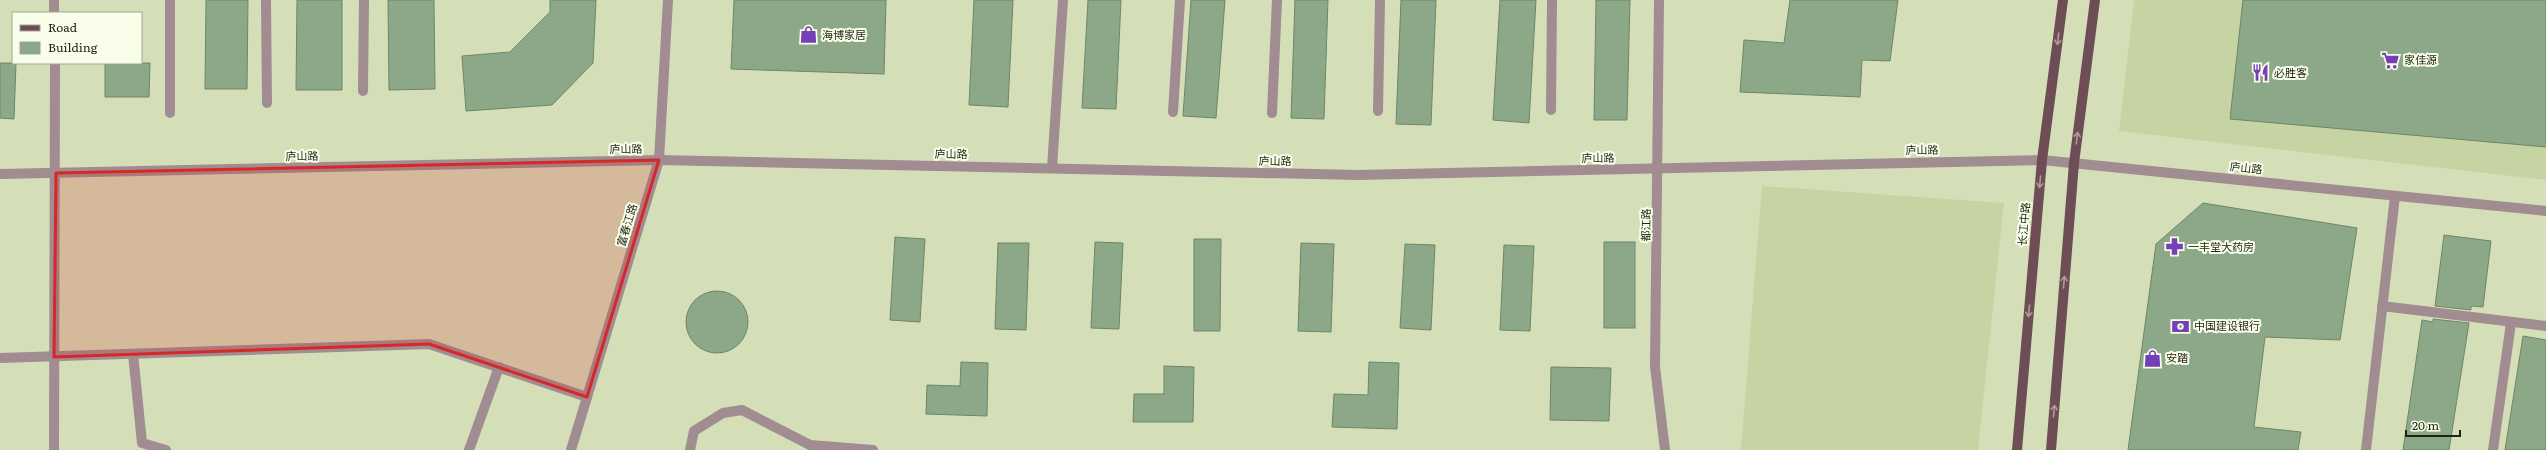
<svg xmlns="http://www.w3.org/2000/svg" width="2546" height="450" viewBox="0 0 2546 450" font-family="Literata,'Noto Sans SC',serif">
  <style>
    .built { fill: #c6d4a4 }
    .building { fill: #8da888; stroke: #6d8668 }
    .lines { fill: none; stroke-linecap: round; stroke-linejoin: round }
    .minor { stroke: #a08c91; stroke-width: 10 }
    .major { stroke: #6e4d56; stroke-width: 10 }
    .oneway { stroke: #ac9d98 }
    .marked { fill: #d62828; fill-opacity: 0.2; stroke: #d62828; stroke-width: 3; stroke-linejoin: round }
    .labels { text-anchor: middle; stroke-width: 4; stroke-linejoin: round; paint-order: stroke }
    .poi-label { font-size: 11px; fill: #1f2314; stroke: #f8fee9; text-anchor: start }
    .street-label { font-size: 11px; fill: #1f2314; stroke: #f8fee9 }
  </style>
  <rect width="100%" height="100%" fill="#d4dfb7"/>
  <!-- built -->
  <g class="built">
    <polygon points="2134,0 2546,0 2546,180 2119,131"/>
    <polygon points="1762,186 2004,203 1978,450 1741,450"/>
  </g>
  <!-- building -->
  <g class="building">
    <polygon points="206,0 248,0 247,89 205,89"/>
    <polygon points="297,0 342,0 342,90 296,90"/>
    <polygon points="388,0 434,0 435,89 389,90"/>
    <polygon points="550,0 596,0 593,63 552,105 466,111 462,56 510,52 550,12"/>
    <polygon points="734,0 886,0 884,74 731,69"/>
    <polygon points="974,0 1013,0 1008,107 969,105"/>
    <polygon points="1088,0 1121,0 1116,109 1082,108"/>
    <polygon points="1191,0 1225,0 1216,118 1183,116"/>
    <polygon points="1295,0 1328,0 1324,119 1291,118"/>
    <polygon points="1401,0 1436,0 1431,125 1396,124"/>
    <polygon points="1500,0 1536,0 1529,123 1493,120"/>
    <polygon points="1596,0 1630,0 1627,120 1594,120"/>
    <polygon points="1790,0 1898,0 1890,61 1862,60 1860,97 1740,92 1744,40 1784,43"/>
    <polygon points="2243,0 2546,0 2546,147 2230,119"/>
    <polygon points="0,63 16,63 14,119 0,118"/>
    <polygon points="105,63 150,63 149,97 105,97"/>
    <polygon points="2203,203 2357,228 2340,340 2265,337 2254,427 2301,432 2298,450 2128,450 2156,244"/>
    <polygon points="2444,235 2491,241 2483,307 2471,306 2471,310 2435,306"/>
    <polygon points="895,237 925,239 920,322 890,320"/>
    <polygon points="1194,239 1221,239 1220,331 1194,331"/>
    <polygon points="1095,242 1123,243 1119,329 1091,328"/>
    <rect x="1604" y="242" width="31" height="86"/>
    <polygon points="998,243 1029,243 1026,330 995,329"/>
    <polygon points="1301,243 1334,244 1331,332 1298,331"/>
    <polygon points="1405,244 1435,245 1431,330 1400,328"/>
    <polygon points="1504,245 1534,246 1530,331 1500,330"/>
    <circle cx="717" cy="322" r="31"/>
    <polygon points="2433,319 2469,323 2449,450 2403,450 2422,320 2433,322"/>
    <polygon points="2523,336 2546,340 2546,450 2505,450"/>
    <polygon points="961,362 988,363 987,416 926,414 927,385 960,386"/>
    <polygon points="1369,362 1399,363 1397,429 1332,427 1334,394 1368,395"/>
    <polygon points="1164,366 1194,367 1193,422 1133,422 1134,394 1164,394"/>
    <polygon points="1551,367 1611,368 1609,421 1550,420"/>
  </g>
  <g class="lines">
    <!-- minor -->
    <g class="minor">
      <polyline points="54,0 54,13"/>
      <polyline points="170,0 170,113"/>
      <polyline points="266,0 267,103"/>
      <polyline points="1659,0 1655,367 1665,450"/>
      <polyline points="363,91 364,0"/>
      <polyline points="1551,110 1552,0"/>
      <polyline points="1378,111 1380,0"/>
      <polyline points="1173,112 1180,0"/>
      <polyline points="1272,113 1277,0"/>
      <polyline points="1052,168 1063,0"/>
      <polyline points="0,174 659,160 1358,175 2042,160 2546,211"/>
      <polyline points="2382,306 2546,326"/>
      <polyline points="133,354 142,443 166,450"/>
      <polyline points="0,358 429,344 587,397"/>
      <polyline points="54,450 55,63"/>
      <polyline points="469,450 499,367"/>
      <polyline points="571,450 659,160 668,0"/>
      <polyline points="690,450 694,431 723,413 742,410 810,445 873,450"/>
      <polyline points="2366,450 2395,196"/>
      <polyline points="2493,450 2511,323"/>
    </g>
    <!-- major -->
    <g class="major">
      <polyline points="2017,450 2042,160 2063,0"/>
      <polyline points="2051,450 2074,163 2095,0"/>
    </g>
  </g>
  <!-- one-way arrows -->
  <defs><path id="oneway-shaft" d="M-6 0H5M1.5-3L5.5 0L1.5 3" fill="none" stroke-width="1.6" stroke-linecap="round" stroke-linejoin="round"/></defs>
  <g class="oneway">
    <use href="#oneway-shaft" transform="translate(2058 39) rotate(97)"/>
    <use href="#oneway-shaft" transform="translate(2077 138) rotate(-83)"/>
    <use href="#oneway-shaft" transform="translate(2040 182) rotate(95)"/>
    <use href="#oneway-shaft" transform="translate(2064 282) rotate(-85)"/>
    <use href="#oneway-shaft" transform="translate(2029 311) rotate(95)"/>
    <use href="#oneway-shaft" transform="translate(2054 411) rotate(-85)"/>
  </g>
  <!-- marked area -->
  <path class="marked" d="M 659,160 L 587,397 L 429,344 L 54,357 L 56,173 Z"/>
  <!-- icons -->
  <defs>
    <symbol id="shop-bare" viewBox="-9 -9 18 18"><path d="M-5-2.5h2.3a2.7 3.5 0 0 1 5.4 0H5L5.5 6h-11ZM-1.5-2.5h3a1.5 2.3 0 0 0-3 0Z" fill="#7540b7" stroke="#f8fee9" stroke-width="2.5" paint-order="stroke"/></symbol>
    <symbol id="supermarket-bare" viewBox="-9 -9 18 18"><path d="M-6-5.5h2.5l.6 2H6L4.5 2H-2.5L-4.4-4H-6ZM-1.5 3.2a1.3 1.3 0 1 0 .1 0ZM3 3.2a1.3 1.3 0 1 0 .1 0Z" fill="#7540b7" stroke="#f8fee9" stroke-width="2.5" paint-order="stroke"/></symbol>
    <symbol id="restaurant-bare" viewBox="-9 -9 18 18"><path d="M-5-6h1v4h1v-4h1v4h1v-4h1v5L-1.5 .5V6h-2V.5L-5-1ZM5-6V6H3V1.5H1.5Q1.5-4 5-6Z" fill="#7540b7" stroke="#f8fee9" stroke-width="2.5" paint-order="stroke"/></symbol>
    <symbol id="pharmacy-bare" viewBox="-9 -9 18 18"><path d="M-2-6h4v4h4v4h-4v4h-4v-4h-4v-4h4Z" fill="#7540b7" stroke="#f8fee9" stroke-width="2.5" paint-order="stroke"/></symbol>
    <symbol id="bank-bare" viewBox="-9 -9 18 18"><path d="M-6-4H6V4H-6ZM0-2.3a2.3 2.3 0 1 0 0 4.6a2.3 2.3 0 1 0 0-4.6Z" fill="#7540b7" stroke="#f8fee9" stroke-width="2.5" paint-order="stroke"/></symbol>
  </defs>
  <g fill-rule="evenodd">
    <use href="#shop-bare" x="796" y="22" width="25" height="25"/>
    <use href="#supermarket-bare" x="2378" y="48" width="25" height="25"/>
    <use href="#restaurant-bare" x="2248" y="60" width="25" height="25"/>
    <use href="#pharmacy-bare" x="2162" y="234" width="25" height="25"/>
    <use href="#bank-bare" x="2168" y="314" width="25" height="25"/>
    <use href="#shop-bare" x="2140" y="346" width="25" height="25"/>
  </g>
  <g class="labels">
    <!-- poi labels -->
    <g class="poi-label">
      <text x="822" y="39">海博家居</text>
      <text x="2404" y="64">家佳源</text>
      <text x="2274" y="77">必胜客</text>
      <text x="2188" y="251">一丰堂大药房</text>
      <text x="2194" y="330">中国建设银行</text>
      <text x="2166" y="362">安踏</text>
    </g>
    <!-- street labels -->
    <g class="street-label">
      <text transform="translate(626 149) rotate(-1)" y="4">庐山路</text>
      <text transform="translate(1922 150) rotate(-1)" y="4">庐山路</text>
      <text transform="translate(951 154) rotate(1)" y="4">庐山路</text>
      <text transform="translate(302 156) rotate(-1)" y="4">庐山路</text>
      <text transform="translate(1598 158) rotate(-1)" y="4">庐山路</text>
      <text transform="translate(1275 161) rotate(1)" y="4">庐山路</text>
      <text transform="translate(2246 168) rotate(6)" y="4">庐山路</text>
      <text transform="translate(2024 224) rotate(-85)" y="4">长江中路</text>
      <text transform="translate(627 225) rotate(-73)" y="4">富春江路</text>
      <text transform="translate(1646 225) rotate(-89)" y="4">都江路</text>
    </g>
  </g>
  <!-- legend -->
  <rect x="12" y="12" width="130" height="52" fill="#f8fee9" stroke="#a1a694"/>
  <rect x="20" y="25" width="20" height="6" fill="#6e4d56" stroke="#a1a694"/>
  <text x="48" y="32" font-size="12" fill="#1f2314">Road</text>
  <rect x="20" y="42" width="20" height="12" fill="#8da888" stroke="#a1a694"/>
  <text x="48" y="52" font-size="12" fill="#1f2314">Building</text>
  <!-- scale -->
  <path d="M2406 430v6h54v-6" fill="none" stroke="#1f2314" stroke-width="2"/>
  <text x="2412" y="430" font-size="12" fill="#1f2314" stroke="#f8fee9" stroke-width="3" paint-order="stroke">20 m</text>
</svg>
